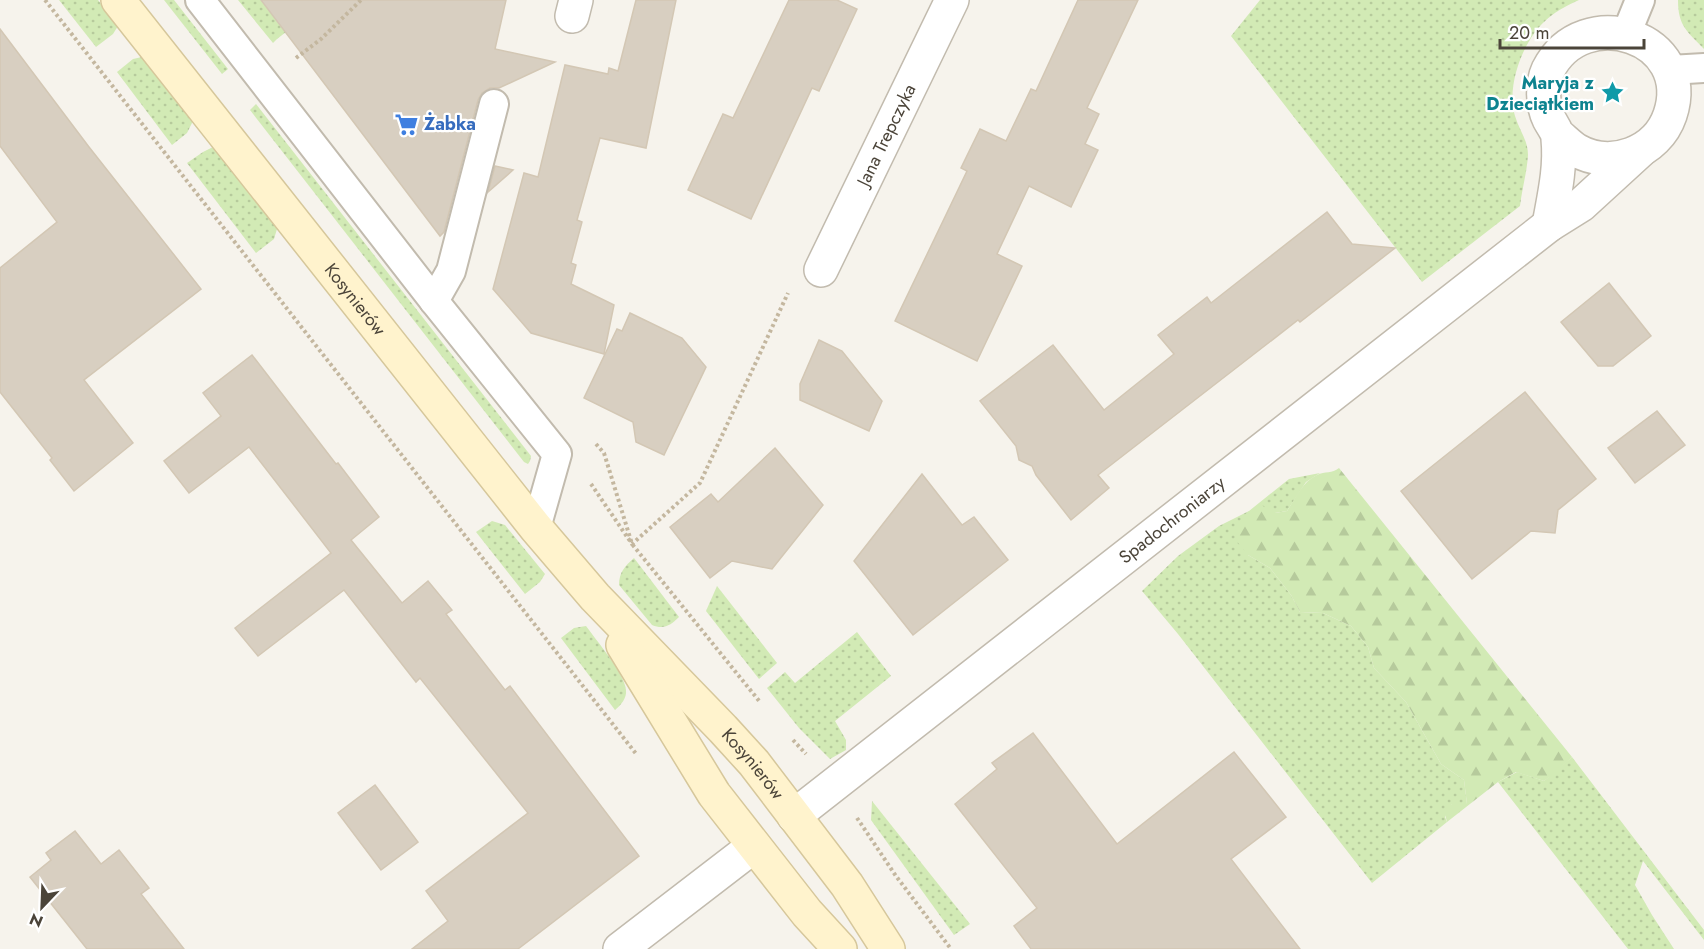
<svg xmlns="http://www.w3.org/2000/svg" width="1704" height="949" viewBox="0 0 1704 949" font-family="Jost,sans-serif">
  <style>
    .grass { fill: url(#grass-dots) }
    .forest { fill: url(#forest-firs) }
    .building { fill: #d8cfc1; stroke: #d3c7b4; stroke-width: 1.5 }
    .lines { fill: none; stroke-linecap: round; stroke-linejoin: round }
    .service-casing { stroke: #c2bbae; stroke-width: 32 }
    .minor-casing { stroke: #c2bbae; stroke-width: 36 }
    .secondary-casing { stroke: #d6c79b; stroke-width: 36 }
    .path { stroke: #c4b79f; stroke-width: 4; stroke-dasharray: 3 3; stroke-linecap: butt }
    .service { stroke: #fff; stroke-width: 28 }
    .minor { stroke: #fff; stroke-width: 33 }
    .secondary { stroke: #fff3cd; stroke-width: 33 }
    .labels { text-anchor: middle; stroke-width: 4.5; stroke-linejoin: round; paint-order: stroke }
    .culture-label { font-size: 18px; font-weight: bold; fill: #0d838f; stroke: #fff; text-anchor: end }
    .shop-label { font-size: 18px; font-weight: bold; fill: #366cbe; stroke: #fff; text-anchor: start }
    .street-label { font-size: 18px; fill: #4b4439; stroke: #fff }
  </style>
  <defs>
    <pattern id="grass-dots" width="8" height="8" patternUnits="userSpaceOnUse" patternTransform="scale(1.5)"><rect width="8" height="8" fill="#d2eab5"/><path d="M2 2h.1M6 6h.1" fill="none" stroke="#b6ca9c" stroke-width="1.8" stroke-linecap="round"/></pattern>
    <pattern id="forest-firs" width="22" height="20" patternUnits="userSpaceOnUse" patternTransform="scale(1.5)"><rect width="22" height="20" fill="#d2eab5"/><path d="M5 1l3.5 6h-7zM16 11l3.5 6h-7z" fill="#b6ca9c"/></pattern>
  </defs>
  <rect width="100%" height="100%" fill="#f6f3ec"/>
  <!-- grass -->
  <g class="grass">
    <polygon points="59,0 98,0 118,26 113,34 96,47"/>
    <polygon points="164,0 174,0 228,69 222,74"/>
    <polygon points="238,0 261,0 286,32 277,39 273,43"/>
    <path d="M 1260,0 L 1579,0 C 1566,6 1554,12 1544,22 C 1522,43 1506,87 1515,116 C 1519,130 1528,140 1528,155 C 1527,172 1522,189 1520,206 L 1422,282 L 1231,36 Z"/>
    <path d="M 1678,0 L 1704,0 L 1704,49 C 1687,31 1678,26 1678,0 Z"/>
    <polygon points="142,57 193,121 187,133 172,145 117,72 133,59"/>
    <polygon points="256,104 531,456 530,461 528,464 524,462 250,110"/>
    <polygon points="213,147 277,229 274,239 256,253 187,163 203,152"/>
    <polygon points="1320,473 1306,482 1287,511 1275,513 1248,555 1270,568 1291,595 1300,612 1323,613 1351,626 1368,647 1374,668 1406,702 1441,764 1464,780 1467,804 1452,804 1445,817 1447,822 1372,883 1178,634 1142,591 1178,556 1219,526 1249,511 1289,479"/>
    <polygon points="492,521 505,525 545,574 540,582 525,594 476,532"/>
    <path d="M 634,558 L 679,617 C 671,625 664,630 652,625 L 619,585 C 619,572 625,566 634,558 Z"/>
    <polygon points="717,586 777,663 759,679 706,611"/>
    <path d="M 586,626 C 596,640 625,674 626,690 C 627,698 621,705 615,710 L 561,638 L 574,628 Z"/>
    <polygon points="857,632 891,676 835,721 846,740 846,750 830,759 799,728 767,688 785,672 795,683"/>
    <polygon points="1572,757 1704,930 1704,940 1643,861 1635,885 1652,915 1674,949 1628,949 1498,782 1517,772 1544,781"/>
    <polygon points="872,801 970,924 954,935 871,820"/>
  </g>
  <!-- forest -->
  <path class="forest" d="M 1339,468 L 1572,757 L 1555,773 L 1544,781 L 1516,772 L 1498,782 L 1447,822 L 1444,810 L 1452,804 L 1467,804 L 1464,780 L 1441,764 L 1406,702 L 1374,668 L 1368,647 L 1351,626 L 1323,613 L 1300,612 L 1291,595 L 1270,568 L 1248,555 L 1235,539 C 1239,520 1242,513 1261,505 L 1275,513 L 1287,511 C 1296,498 1302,482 1317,475 C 1325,471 1332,474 1339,468 Z"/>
  <!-- building -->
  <g class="building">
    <polygon points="261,0 506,0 495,49 555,62 499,88 490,88 482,93 478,100 444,232 440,236"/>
    <polygon points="636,0 676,0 646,148 600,138 577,220 582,222 571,263 576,265 571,284 614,305 604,354 531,333 493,289 524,173 538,177 565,65 608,74 609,68 618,71"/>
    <polygon points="789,0 837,0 857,9 819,91 812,88 751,219 688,190 723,114 733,118"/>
    <polygon points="1078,0 1138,0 1087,108 1099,114 1085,144 1098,150 1071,207 1029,186 997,254 1022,266 977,361 895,321 967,171 961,168 980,129 1006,141 1031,89 1036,91"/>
    <polygon points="0,29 89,147 201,289 84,380 133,443 74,491 50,460 52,458 0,392 0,268 57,222 0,146"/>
    <polygon points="495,166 513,170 488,192"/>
    <polygon points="1327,212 1352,244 1395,248 1300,322 1298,320 1098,475 1109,488 1071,520 1036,475 1032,466 1019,460 1016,446 980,401 1053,345 1104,410 1174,354 1158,335 1207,297 1211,303"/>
    <polygon points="1609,283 1651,336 1613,366 1598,366 1561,322"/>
    <polygon points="630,313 682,338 706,367 664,455 636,442 633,422 584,398 617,329 622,331"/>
    <polygon points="819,340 842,351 882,401 869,431 800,400 800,384"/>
    <polygon points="252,355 336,464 338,463 379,517 351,540 402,603 428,581 452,610 446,614 505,690 510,686 639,856 518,949 412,949 448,921 426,891 528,813 420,678 416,682 344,590 258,656 235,628 331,553 249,447 189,493 164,461 221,416 203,393"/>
    <polygon points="1525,392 1596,479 1558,510 1555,533 1531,531 1472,579 1401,491"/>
    <polygon points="1657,411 1685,445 1635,483 1608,448"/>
    <polygon points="775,448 823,505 772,569 732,561 710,578 670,527 711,494 718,502"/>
    <polygon points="922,474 962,525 974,517 1008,560 913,635 854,561"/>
    <polygon points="1033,733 1117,844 1234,752 1286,817 1231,859 1300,949 1031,949 1014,926 1037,908 955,804 997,769 992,763"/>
    <polygon points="375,785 418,842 381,870 338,813"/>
    <polygon points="75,831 101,864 119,850 149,888 141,894 184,949 87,949 30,877 51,860 46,853"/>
  </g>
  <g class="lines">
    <defs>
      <g id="service">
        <polyline points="200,0 434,301 557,454 536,528"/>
        <polyline points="1627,32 1640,0"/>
        <polyline points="1670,70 1704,68"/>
        <polyline points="434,301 451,271 494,104"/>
      </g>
      <g id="minor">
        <polyline points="572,16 576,0"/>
        <path d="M 1549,225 C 1554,197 1561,168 1558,139 C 1558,132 1552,125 1549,119 C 1542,105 1542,83 1548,70 C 1583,0 1696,37 1670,115 C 1657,153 1611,170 1576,150 C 1570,146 1564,140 1558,135"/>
        <path id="s1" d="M 821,270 L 952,0"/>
        <path id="s2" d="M 794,816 L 1549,225 L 1581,205 L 1640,151"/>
        <polyline points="620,949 754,846"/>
      </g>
      <g id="secondary">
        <path id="s3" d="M 118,0 L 536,528 L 595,597 L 723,729 L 754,763 L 847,885 L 888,949"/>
        <polyline points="623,645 714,794 807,913 840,949"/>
      </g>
    </defs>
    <!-- service casing -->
    <use href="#service" class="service-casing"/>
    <!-- minor casing -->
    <use href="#minor" class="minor-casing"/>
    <!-- secondary casing -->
    <use href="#secondary" class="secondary-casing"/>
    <!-- path -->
    <g class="path">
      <polyline points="45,0 637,755"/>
      <polyline points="296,58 321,39 361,0"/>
      <polyline points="596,444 604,453 632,544 760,702"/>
      <polyline points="591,484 632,544 700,483 788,293"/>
      <polyline points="793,740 806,754"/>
      <polyline points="857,818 896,876 951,949"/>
    </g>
    <!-- service -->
    <use href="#service" class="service"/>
    <!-- minor -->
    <use href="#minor" class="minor"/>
    <!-- secondary -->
    <use href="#secondary" class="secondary"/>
  </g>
  <!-- icons -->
  <defs>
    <symbol id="sight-bare" viewBox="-9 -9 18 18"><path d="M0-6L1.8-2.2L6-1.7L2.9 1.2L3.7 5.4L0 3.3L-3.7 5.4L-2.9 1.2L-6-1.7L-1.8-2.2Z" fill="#0f9aa8" stroke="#fff" stroke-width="2.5" paint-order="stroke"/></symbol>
    <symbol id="supermarket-bare" viewBox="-9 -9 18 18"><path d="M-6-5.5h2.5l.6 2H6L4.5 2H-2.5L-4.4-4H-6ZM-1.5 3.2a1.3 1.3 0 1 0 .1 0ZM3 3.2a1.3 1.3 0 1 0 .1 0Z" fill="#3f7fe0" stroke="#fff" stroke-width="2.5" paint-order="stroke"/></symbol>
  </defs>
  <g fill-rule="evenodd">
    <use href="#sight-bare" x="1596" y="76" width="33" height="33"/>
    <use href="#supermarket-bare" x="390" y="108" width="33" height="33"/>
  </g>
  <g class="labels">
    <!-- culture labels -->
    <g class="culture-label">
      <text x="1594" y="89">Maryja z<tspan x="1594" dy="21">Dzieciątkiem</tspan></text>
    </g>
    <!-- shop labels -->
    <g class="shop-label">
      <text x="424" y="130">Żabka</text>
    </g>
    <!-- street labels -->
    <g class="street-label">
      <text dy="6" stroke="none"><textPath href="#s1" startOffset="150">Jana Trepczyka</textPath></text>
      <text dy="6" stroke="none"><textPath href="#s3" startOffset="382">Kosynierów</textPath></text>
      <text dy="6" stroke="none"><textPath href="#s2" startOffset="480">Spadochroniarzy</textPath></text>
      <text dy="6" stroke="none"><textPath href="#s3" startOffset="994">Kosynierów</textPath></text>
    </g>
  </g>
  <!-- north arrow -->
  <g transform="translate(42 907) rotate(203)" stroke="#ffffff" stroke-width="4.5" paint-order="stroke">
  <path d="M0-4.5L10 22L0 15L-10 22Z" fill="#4b4439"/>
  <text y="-9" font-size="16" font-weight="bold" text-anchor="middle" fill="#4b4439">N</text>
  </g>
  <!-- scale -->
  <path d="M1500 39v9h144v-9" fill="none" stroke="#4b4439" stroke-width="3"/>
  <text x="1509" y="39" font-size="18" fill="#4b4439" stroke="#ffffff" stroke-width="4.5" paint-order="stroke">20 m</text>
</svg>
